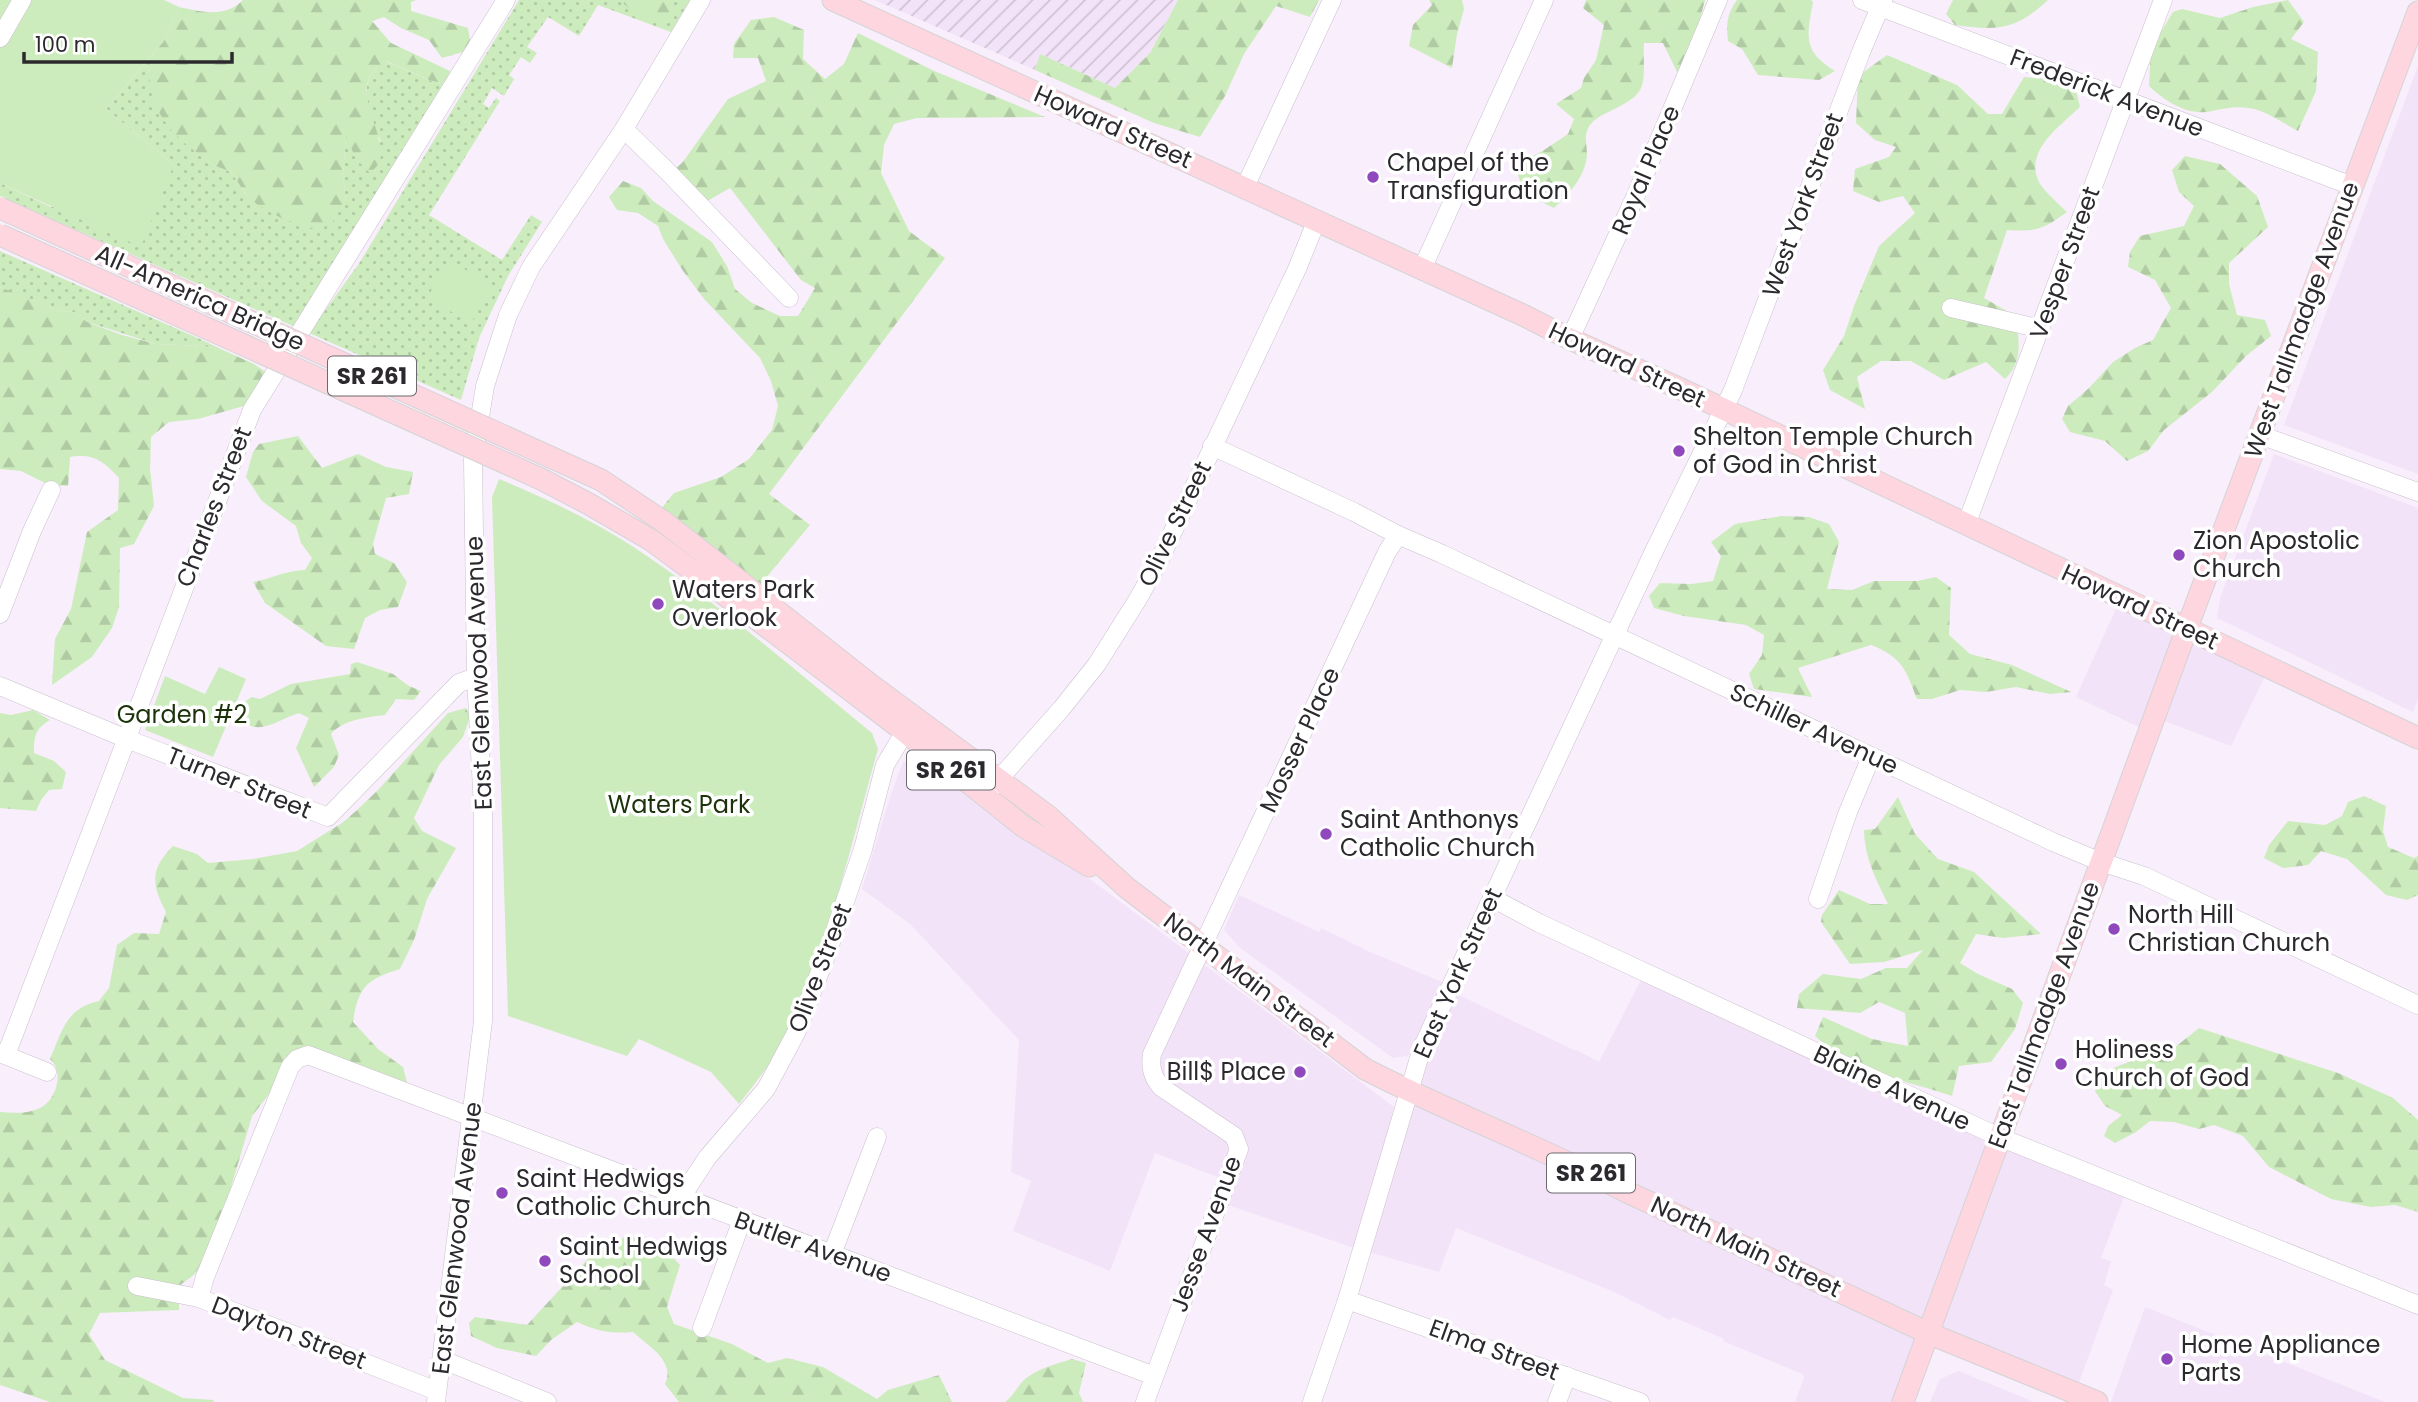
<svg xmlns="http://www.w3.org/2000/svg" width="2418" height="1402" viewBox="0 0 2418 1402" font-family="Poppins,sans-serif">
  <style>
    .built { fill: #f3e3f8 }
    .industrial { fill: url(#industrial-furrows) }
    .grass { fill: url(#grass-dots) }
    .forest { fill: url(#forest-firs) }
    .green { fill: #cdecbd }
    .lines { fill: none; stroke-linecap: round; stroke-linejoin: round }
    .minor-casing { stroke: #cac0cd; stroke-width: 19 }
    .major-casing { stroke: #d5d4d5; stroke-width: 23 }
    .minor { stroke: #fff; stroke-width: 18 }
    .major { stroke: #fdd6df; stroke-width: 21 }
    .major-bridge-casing { stroke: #d5d4d5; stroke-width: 23; stroke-linecap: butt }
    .major-bridge { stroke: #fdd6df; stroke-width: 21 }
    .poi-dot { fill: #8f49bc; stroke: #fff; stroke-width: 2.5 }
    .labels { text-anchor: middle; stroke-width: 7; stroke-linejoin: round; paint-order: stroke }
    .shield { fill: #fff; stroke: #6b696d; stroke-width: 2 }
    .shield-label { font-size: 23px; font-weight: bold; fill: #2c292e }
    .street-label { font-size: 24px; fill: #2c292e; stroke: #fff }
    .poi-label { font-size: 24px; fill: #2c292e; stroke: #fff; text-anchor: start }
    .park-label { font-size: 24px; fill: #1b320b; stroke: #fff }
  </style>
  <defs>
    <pattern id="industrial-furrows" width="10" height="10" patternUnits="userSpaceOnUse" patternTransform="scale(1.75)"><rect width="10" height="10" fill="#f3e3f8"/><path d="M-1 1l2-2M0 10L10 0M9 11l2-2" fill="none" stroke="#d0c3d5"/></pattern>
    <pattern id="grass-dots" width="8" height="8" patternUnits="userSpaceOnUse" patternTransform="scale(1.75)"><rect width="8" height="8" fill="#cdecbd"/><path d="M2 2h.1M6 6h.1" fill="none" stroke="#b0caa3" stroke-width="1.8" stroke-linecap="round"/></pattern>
    <pattern id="forest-firs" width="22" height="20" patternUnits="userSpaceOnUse" patternTransform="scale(1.75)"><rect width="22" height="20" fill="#cdecbd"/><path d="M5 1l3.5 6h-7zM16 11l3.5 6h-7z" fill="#b0caa3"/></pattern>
  </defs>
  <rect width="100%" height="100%" fill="#f9eefc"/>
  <!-- built -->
  <g class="built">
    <polygon points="2418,66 2418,474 2284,425"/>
    <polygon points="2274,454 2418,508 2418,699 2413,712 2217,618 2220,598"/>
    <polygon points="2119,602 2180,632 2143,729 2076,697"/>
    <polygon points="2188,632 2268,670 2231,746 2156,718"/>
    <polygon points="917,757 938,769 1102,888 1394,1107 1383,1153 1354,1248 1225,1204 1233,1183 1155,1153 1110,1271 1013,1231 1031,1181 1011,1172 1019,1040 910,924 862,889 891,794 903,762"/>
    <polygon points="1239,895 1319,932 1321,928 1370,952 1442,982 1411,1052 1407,1056 1393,1058 1240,948 1224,930"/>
    <polygon points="1645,972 2127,1189 2101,1258 2111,1261 2104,1285 2113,1290 2075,1393 1928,1333 1903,1402 1795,1402 1804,1378 1802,1374 1723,1341 1724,1339 1699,1328 1673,1317 1670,1320 1612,1291 1456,1228 1439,1272 1362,1250 1448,990 1574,1050 1577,1050 1599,1062"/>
    <polygon points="2145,1307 2385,1402 2111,1402"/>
    <polygon points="1959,1371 2034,1402 1930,1402 1940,1379"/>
  </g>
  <!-- industrial -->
  <polygon class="industrial" points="875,0 1178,0 1150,53 1115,88 1040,54 1035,70"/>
  <!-- grass -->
  <g class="grass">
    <polygon points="519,0 690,0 671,32 598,5 579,36 548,17 527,47 537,53 530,63 521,57 509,75 514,79 504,96 492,88 483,104 489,108 496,98 500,101 429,215 502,260 531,215 542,222 508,276 479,338 461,400 309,333 360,262"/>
    <path d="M 147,61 L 149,74 L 169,128 L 213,165 L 231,172 L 247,196 L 346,201 L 343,176 L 346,134 L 381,142 C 373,124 358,91 373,72 C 376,68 381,65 385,61 L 429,80 L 445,84 L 295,327 L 0,196 L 0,183 L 51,207 L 174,165 L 106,109 Z"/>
    <polygon points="0,251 200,339 223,350 203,346 156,344 87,322 74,312 56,310 5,290 0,287"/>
  </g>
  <!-- forest -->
  <g class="forest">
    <path d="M 243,0 L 416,0 L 411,2 L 411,11 L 468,28 L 470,40 L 463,52 L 442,58 L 429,40 L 401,28 L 384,17 L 372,21 L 391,43 L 450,71 L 445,84 L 429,80 L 386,61 C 382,65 376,68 373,72 C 353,97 387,134 380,160 C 379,165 374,169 370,173 L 356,159 L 346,136 L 343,176 L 346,201 L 332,223 L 318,230 L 283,219 L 259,206 L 247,196 L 231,172 L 213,165 L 183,142 L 169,128 L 153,103 L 147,61 L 163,42 L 179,7 C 202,12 225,18 243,0 Z"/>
    <path d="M 619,0 L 667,0 L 675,9 L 663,23 C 648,24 631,10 619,0 Z"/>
    <polygon points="1178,0 1319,0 1310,17 1276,6 1244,54 1225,96 1200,137 1154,123 1035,70 1040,54 1115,88 1150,53"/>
    <polygon points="1429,0 1462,0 1464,9 1457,34 1452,68 1409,46 1413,25 1432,5"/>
    <path d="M 1586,0 L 1705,0 L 1697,30 L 1678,74 L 1663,43 L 1644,43 C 1643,55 1645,69 1643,81 C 1640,107 1598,109 1588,128 C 1584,136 1587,146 1587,154 C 1586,176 1569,194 1554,208 C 1535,199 1521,192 1517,171 L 1528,158 L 1541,152 L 1568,134 L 1574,119 L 1556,104 L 1581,88 L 1584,78 L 1596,60 L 1604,25 L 1583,8 Z"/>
    <path d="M 1737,0 L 1811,0 L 1813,2 C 1807,36 1802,51 1835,71 L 1819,80 L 1758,75 L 1742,49 L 1728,41 C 1726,25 1727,13 1737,0 Z"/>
    <path d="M 1953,0 L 2048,0 C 2016,30 1997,31 1955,25 L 1946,14 Z"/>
    <path d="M 2288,0 L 2304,22 L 2291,39 L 2318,52 L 2316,91 L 2298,131 C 2285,124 2269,113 2254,109 C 2235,105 2225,109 2206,112 C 2184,114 2164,100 2149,86 L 2151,48 L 2173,12 L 2182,9 L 2220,18 L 2253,7 Z"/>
    <polygon points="774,17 804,30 803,59 825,79 844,64 858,33 932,70 1045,117 917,118 894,124 884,145 881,173 909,231 945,258 769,494 810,525 754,592 655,516 674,493 721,477 749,459 772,430 778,406 771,381 760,358 705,300 683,271 663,239 658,226 638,213 617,210 609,197 623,181 641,188 653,201 712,242 727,266 735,289 752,303 780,316 798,316 815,288 801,280 730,188 704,203 672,171 682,163 728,99 766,81 758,58 733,58 734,44 751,20"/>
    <path d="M 1887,55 L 1957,85 L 1988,114 L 2002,114 L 2024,77 L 2052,80 L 2075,87 L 2080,107 C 2060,126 2022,152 2040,184 C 2047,194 2059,204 2067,212 C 2044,229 2036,232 2007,230 L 1984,298 L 2017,317 C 2018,342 2024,361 2005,379 L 1986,362 L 1944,380 L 1911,361 L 1881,361 L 1857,377 L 1865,409 L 1830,390 L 1823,370 L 1844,336 L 1854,306 L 1879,246 L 1915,213 L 1903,196 L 1879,202 L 1853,191 L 1855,169 L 1889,157 L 1896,147 L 1875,140 L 1856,123 L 1858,76 Z"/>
    <polygon points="2185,156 2220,164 2257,196 2268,227 2229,263 2229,284 2237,315 2265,320 2271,336 2246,356 2212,392 2164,430 2148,451 2127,461 2105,441 2070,432 2062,419 2068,406 2089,388 2113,362 2135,348 2153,340 2171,308 2155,280 2128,267 2130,252 2140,236 2184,226 2194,206 2179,192 2172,170"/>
    <path d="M 0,287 L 56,310 L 74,312 L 87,322 L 122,335 L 156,344 L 203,346 L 223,350 L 254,364 L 273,377 L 259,399 L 244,406 L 198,419 L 169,422 L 151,437 L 150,468 L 154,506 L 134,544 L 120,548 L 119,607 L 112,628 L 92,657 L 52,685 L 55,639 L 71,609 L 87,532 L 118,510 L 119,478 C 103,461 94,453 70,457 L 68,486 L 49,485 L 21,471 L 0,469 Z"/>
    <path d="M 298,436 L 322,468 L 358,454 L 386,467 L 413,472 L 409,494 L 386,498 L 373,544 L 375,554 L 394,563 L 407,582 L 398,607 L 380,610 L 365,618 L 354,649 L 326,646 L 265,603 L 253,582 C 270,579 287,570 305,570 L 312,558 L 301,543 L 296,526 L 262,501 L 246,477 L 253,452 L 259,444 Z"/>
    <path d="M 1781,516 L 1809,517 L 1829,524 L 1839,542 L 1827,589 L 1852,590 L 1874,581 L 1917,581 L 1936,577 L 1951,588 L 1949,635 L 1970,654 L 2012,665 L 2071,692 L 2050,694 L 2016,687 L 1986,692 L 1960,690 L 1932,699 L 1917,699 C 1906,670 1902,657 1871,645 L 1798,668 L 1812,697 L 1754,689 L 1749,674 L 1762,655 L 1764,635 L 1746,625 L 1684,616 L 1654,608 L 1649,596 L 1660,583 L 1691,584 L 1713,581 L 1721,556 L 1711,542 L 1735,524 Z"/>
    <path d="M 357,662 L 393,674 L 409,686 L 421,691 L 414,700 L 396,699 L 385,715 C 368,717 342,720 331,734 L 339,755 L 334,767 L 314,787 L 296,748 L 309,718 L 299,713 C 276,720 256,740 237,715 L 241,704 L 252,697 L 260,699 L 291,684 L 350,674 L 351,664 Z"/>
    <path d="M 466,708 L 470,717 L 463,737 L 439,765 L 414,818 L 422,831 L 456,848 L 427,899 L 414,940 L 400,969 C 367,979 358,987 353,1022 L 378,1049 L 403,1067 L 409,1090 L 356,1069 L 336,1055 L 308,1055 L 290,1067 L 252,1116 L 219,1228 L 195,1274 L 179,1286 L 179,1310 L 100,1313 L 89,1334 L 105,1360 L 183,1398 L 214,1400 L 213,1402 L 50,1402 L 0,1385 L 0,1112 C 13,1113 26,1114 38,1109 C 56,1102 65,1072 50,1059 C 62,1031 66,1008 99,1001 L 109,988 L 117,945 L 134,933 L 159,934 L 166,912 C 151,884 150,869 173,846 L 197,854 L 208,863 L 253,859 L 297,851 L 342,823 L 356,811 L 377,791 L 448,713 Z"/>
    <path d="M 33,710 L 50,720 C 35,729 34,736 34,753 L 54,761 L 66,772 L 62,789 L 49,790 L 41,800 L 36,811 L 0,808 L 0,713 L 11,715 Z"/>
    <polygon points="2364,796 2386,806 2383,831 2388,847 2414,858 2418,856 2418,895 2407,900 2386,895 2347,859 2321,851 2308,865 2283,868 2264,858 2269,845 2288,821 2325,825 2342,816 2348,802"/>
    <path d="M 1898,797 L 1915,834 L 1938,859 L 1974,872 L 2041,934 L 2003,938 L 1976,934 L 1960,963 L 1978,974 L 2012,989 L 2023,1003 L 2015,1029 L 1991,1062 L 1959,1066 L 1952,1096 C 1902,1079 1854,1073 1815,1036 L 1823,1017 L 1872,1039 L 1908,1046 L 1905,1013 L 1879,1002 L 1860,1013 L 1797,1008 L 1799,994 L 1823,974 L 1861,979 L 1886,968 L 1907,968 L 1923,950 L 1884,962 L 1850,964 L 1821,922 L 1822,915 L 1839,890 L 1870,904 L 1888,904 C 1876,880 1864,856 1864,830 L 1875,829 Z"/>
    <polygon points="2199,1028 2338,1073 2393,1098 2418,1120 2418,1212 2395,1205 2371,1207 2331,1199 2269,1167 2243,1136 2214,1125 2199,1129 2174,1122 2150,1121 2136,1132 2115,1143 2104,1136 2108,1126 2122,1115 2105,1106 2095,1091 2099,1077 2111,1069 2139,1058 2169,1052"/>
    <path d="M 628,1236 L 662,1246 L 680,1265 L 667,1307 L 674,1324 L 732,1344 L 768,1363 L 787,1358 L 823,1367 L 877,1399 L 888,1390 L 939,1375 L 952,1402 L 679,1402 L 665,1384 C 676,1361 648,1346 633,1332 C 612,1334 596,1331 577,1322 L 551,1340 L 536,1356 L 497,1348 L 471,1336 L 469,1323 L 475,1317 L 527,1325 L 599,1247 Z"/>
    <path d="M 1072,1359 L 1086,1363 L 1079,1393 L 1083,1402 L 1005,1402 C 1013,1396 1017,1387 1024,1380 C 1036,1369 1056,1364 1072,1359 Z"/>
  </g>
  <!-- green -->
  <g class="green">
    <polygon points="0,0 164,0 179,7 163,42 106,109 174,165 141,247 0,183"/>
    <polygon points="449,260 492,285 471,323 427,298"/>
    <path d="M 499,479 C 545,498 590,519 632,546 C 717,602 794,669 872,733 L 878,749 C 849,852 825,962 774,1056 C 764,1073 751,1088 739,1104 L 711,1072 L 639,1039 L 627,1056 L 508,1016 L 492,497 Z"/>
    <polygon points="219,667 246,679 213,757 145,730 165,676 205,694"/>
  </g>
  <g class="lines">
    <defs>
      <g id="minor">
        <polyline points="1862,0 2352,186"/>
        <polyline points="0,38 22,0"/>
        <polyline points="624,129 667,171 789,298"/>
        <polyline points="1245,187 1332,0"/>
        <polyline points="1422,269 1544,0"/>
        <polyline points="1951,308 2041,329"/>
        <polyline points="1570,339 1636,195 1718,0"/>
        <polyline points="2260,435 2418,492"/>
        <polyline points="1212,446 1354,512 1398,535 1442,554 2053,842 2101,862 2144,876 2418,1005"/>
        <polyline points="1966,525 2163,0"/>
        <polyline points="0,614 32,531 51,490"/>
        <polyline points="0,686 127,739 328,817 459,683 476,677"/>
        <polyline points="991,788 1062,708 1097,664 1138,599 1159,561 1297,269 1316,222"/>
        <polyline points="1492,898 1539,923 1999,1137 2418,1305"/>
        <polyline points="1818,899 1848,812 1871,757"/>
        <polyline points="0,1053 47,1072"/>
        <polyline points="6,1055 252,410 506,0"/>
        <polyline points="682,1196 707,1158 766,1089 797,1031 828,951 863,849 885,765 912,720"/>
        <polyline points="832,1254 877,1137"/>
        <polyline points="137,1286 199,1298 437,1391"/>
        <polyline points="199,1298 205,1277 290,1067 297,1059 308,1055 1154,1376"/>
        <polyline points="1347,1300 1640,1402"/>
        <polyline points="702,1328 742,1220"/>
        <polyline points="443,1360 547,1402"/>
        <polyline points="436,1402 483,1021 483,808 476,677 473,460 485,386 508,315 531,267 624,129 701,0"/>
        <path d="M 1145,1402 L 1239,1149 L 1234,1136 L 1161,1087 C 1152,1076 1150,1067 1152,1054 L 1387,552 L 1398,535"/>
        <polyline points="1312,1402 1347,1300 1422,1048 1655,549 1733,390 1861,52 1883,0"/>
        <polyline points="1557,1402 1567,1376"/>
      </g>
      <g id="major">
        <polyline points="833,0 1525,316 1570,339 1681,389 2418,738"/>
        <path d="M 728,572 L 871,685 L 1048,816 L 1127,888 L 1365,1069 C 1450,1113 1540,1146 1625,1191 L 1928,1333 L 2097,1402"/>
        <polyline points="717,589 904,731 1024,827 1089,866"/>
        <polyline points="1903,1402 2187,628 2418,12"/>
      </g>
    </defs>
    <!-- minor casing -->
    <use href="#minor" class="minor-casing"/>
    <!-- major casing -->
    <use href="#major" class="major-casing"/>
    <!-- minor -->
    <use href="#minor" class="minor"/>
    <!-- major -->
    <use href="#major" class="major"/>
    <defs>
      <g id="major-bridge">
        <polyline points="0,208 601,480 664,522 728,572"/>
        <polyline points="0,235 541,479 589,504 651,540 717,589"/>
      </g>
    </defs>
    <!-- major-bridge casing -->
    <use href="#major-bridge" class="major-bridge-casing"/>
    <!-- major-bridge -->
    <use href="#major-bridge" class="major-bridge"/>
  </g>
  <!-- markers -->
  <g class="poi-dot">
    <circle cx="1373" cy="177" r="7"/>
    <circle cx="1679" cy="451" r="7"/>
    <circle cx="2179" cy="555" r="7"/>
    <circle cx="658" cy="604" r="7"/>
    <circle cx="1326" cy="834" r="7"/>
    <circle cx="2114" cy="929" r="7"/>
    <circle cx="2061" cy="1064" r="7"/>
    <circle cx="1300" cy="1072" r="7"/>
    <circle cx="502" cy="1193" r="7"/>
    <circle cx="545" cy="1261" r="7"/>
    <circle cx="2167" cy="1359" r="7"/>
  </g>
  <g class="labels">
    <!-- shield labels -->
    <g class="shield">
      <rect x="328" y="356.5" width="88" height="39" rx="5"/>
      <rect x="907" y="750.5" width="88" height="39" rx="5"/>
      <rect x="1547" y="1153.5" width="88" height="39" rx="5"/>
    </g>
    <g class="shield-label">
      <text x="372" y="384">SR 261</text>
      <text x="951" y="778">SR 261</text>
      <text x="1591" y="1181">SR 261</text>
    </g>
    <!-- street labels -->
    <g class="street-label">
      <text transform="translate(2107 93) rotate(21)" y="8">Frederick Avenue</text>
      <text transform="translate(1113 127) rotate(24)" y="8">Howard Street</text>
      <text transform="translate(1646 170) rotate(-67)" y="8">Royal Place</text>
      <text transform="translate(1803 205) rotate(-70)" y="8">West York Street</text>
      <text transform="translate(2065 263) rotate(-70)" y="8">Vesper Street</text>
      <text transform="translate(200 298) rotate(24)" y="8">All-America Bridge</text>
      <text transform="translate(2302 320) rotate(-70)" y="8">West Tallmadge Avenue</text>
      <text transform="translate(1627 365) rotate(25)" y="8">Howard Street</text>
      <text transform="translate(214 507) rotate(-69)" y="8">Charles Street</text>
      <text transform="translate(1175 524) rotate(-64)" y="8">Olive Street</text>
      <text transform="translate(2140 607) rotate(25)" y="8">Howard Street</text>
      <text transform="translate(479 673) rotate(-92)" y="8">East Glenwood Avenue</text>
      <text transform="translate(1814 729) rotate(25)" y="8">Schiller Avenue</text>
      <text transform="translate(1300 740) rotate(-65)" y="8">Mosser Place</text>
      <text transform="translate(239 783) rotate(22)" y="8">Turner Street</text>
      <text transform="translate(820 968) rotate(-69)" y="8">Olive Street</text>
      <text transform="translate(1458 973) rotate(-66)" y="8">East York Street</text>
      <text transform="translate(1249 980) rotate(37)" y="8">North Main Street</text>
      <text transform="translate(2044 1015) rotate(-70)" y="8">East Tallmadge Avenue</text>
      <text transform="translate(1892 1088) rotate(25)" y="8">Blaine Avenue</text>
      <text transform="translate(1206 1234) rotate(-70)" y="8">Jesse Avenue</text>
      <text transform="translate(457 1238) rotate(-83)" y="8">East Glenwood Avenue</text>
      <text transform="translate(813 1247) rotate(20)" y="8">Butler Avenue</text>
      <text transform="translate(1746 1247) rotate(25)" y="8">North Main Street</text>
      <text transform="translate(289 1333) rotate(21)" y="8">Dayton Street</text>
      <text transform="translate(1494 1350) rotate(20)" y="8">Elma Street</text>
    </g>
    <!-- poi labels -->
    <g class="poi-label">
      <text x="1387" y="171">Chapel of the<tspan x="1387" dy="28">Transfiguration</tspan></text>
      <text x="1693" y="445">Shelton Temple Church<tspan x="1693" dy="28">of God in Christ</tspan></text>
      <text x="2193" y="549">Zion Apostolic<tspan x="2193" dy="28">Church</tspan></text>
      <text x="672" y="598">Waters Park<tspan x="672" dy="28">Overlook</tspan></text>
      <text x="1340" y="828">Saint Anthonys<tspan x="1340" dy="28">Catholic Church</tspan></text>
      <text x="2128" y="923">North Hill<tspan x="2128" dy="28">Christian Church</tspan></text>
      <text x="2075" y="1058">Holiness<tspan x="2075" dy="28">Church of God</tspan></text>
      <text x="1286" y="1080" text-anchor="end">Bill$ Place</text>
      <text x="516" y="1187">Saint Hedwigs<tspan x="516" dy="28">Catholic Church</tspan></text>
      <text x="559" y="1255">Saint Hedwigs<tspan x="559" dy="28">School</tspan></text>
      <text x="2181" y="1353">Home Appliance<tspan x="2181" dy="28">Parts</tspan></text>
    </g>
    <!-- park labels -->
    <g class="park-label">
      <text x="182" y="723">Garden #2</text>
      <text x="679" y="813">Waters Park</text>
    </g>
  </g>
  <!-- scale -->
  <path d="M24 52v10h208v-10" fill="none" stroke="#2c292e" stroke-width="3.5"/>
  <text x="35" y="52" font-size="21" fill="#2c292e" stroke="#ffffff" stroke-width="5" paint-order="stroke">100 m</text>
</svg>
